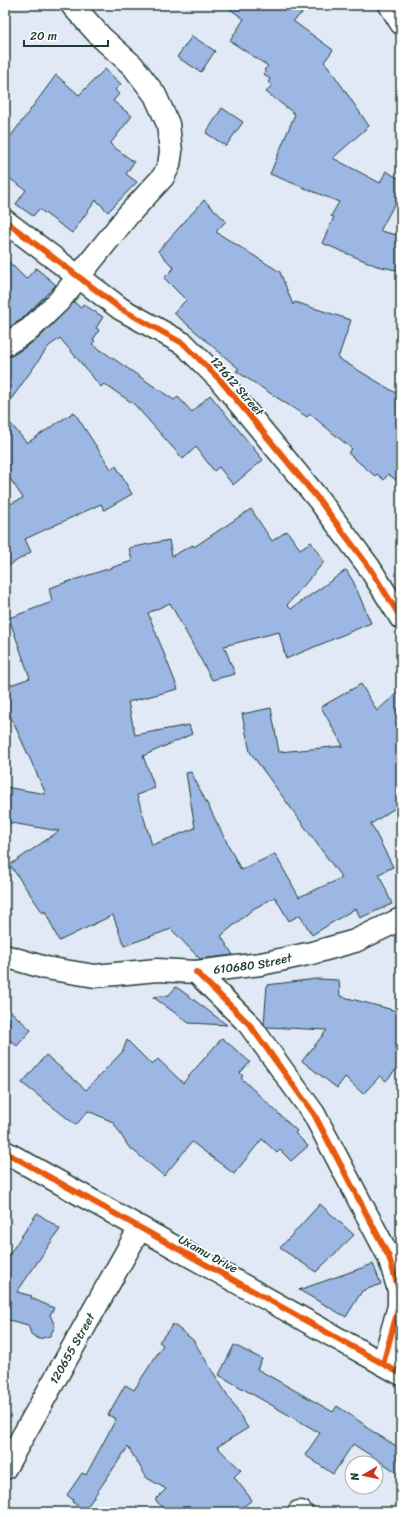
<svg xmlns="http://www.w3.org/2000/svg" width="406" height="1517" viewBox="0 0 406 1517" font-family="Sriracha,sans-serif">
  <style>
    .building { fill: #9cb7e3; stroke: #1f3d34 }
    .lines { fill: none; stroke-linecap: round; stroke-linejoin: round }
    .minor-casing { stroke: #1f3d34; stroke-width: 25 }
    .minor { stroke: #fff; stroke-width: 22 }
    .cycleway-casing { stroke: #fff; stroke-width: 8 }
    .cycleway { stroke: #e8590c; stroke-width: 6 }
    .labels { text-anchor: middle; stroke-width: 3.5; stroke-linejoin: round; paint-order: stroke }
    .street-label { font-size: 12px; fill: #1f3d34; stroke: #fff }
  </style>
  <rect width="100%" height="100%" fill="#e1e9f7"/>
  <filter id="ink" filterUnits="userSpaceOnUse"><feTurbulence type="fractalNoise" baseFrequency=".025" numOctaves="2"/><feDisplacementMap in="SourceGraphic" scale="8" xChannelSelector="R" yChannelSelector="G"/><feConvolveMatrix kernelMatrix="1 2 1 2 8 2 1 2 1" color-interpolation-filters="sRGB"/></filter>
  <g filter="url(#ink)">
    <!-- building -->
    <g class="building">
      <polygon points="224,5 311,5 293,21 333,50 324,62 328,66 369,126 333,158 380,183 386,171 401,180 401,192 380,231 401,236 401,271 377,266 322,243 334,217 331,216 339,202 270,174 295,114 266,92 272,85 268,82 270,79 264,74 266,72 264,70 268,66 230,41 244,19"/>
      <polygon points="192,36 215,51 201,72 177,57"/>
      <polygon points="105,69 121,84 115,90 119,94 113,101 132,116 110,144 134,162 126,174 137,182 108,212 96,200 72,233 39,209 33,216 16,204 26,190 5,175 5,144 56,75 79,95"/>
      <polygon points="222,108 243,122 226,146 206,133"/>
      <polygon points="204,200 226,221 216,232 280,272 293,305 295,302 351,320 338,358 401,396 401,484 388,474 384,480 377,474 375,476 348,453 352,449 310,414 307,417 236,371 239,369 174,313 186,300 164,278 174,268 158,251"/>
      <polygon points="5,258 26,279 36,268 56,285 22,319 5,330"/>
      <polygon points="74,302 81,308 83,304 103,317 96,328 99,330 93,340 95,341 92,344 174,400 178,397 192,412 210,395 263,460 233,485 219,467 214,471 196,447 183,459 134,404 104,384 101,387 60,338 48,347 5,408 5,357 12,356 39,338"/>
      <polygon points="74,412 111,469 116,466 132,494 104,510 101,504 25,539 31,552 5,568 5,494 10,504 23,498 5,471 5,417 27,443"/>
      <polygon points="251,509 272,541 287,531 300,549 311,542 324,562 287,605 291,609 346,570 353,581 371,623 286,659 279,632 224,646 235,674 212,680 170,603 148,613 178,689 128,702 135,735 189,725 192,734 143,756 155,788 137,795 152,845 195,828 186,773 191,772 241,870 275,854 299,897 342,878 250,752 242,714 271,708 279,752 343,746 321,707 361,684 377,711 401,689 401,804 371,824 393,867 379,874 392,904 360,918 356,908 312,935 300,915 289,921 275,897 253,909 221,936 233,955 200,959 171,929 124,946 113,915 59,941 45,911 43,913 10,865 59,831 5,822 5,787 46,794 5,704 5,687 30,678 9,618 52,602 49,588 132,561 129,548 169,540 172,556 193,545 194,547"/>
      <polygon points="316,979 339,980 340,996 401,1012 401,1064 386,1081 380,1076 363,1094 345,1077 337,1088 302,1061 327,1030 266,1027 264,1024 267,985"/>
      <polygon points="176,987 186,994 227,1025 189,1023 153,997 169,995"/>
      <polygon points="5,1006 31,1030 17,1046 5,1036"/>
      <polygon points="222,1038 250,1062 240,1073 243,1076 241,1078 297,1131 295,1133 308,1146 291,1161 280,1150 277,1153 262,1139 234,1174 192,1142 164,1176 128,1146 113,1122 88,1111 76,1125 22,1083 46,1055 86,1090 123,1051 127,1040 152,1065 158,1059 183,1083"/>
      <polygon points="320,1204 354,1235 316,1272 280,1248"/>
      <polygon points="37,1213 60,1229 17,1292 32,1296 31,1298 54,1308 50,1315 55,1326 50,1336 39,1339 31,1334 28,1325 5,1319 5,1261"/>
      <polygon points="373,1264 381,1284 362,1291 346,1317 299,1290"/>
      <polygon points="173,1324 193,1340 248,1428 217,1447 241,1470 234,1477 252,1500 236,1512 168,1512 155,1500 166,1489 147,1478 128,1447 85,1510 72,1502 73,1500 67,1495 82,1473 86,1475 116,1419 108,1415 125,1385 134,1390 163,1345 159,1342"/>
      <polygon points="234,1345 262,1359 257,1369 333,1412 337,1406 365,1425 364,1426 401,1449 401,1475 353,1444 333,1474 305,1455 320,1433 219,1375"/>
    </g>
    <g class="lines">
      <defs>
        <g id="minor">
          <polyline points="390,5 401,23"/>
          <polyline points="5,221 121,309 184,344 221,381 319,500 369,567 401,618"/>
          <polyline points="5,345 30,329 59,301 128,215 163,177 169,165 171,152 168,124 155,95 133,66 101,37 72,5"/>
          <path id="s1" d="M 5,956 L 46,968 L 95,976 L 157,970 L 196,972 L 261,964 L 312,953 L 355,941 L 401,919"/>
          <polyline points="196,972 249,1024 314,1114 389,1257 399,1290 399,1306 383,1364"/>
          <polyline points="5,1152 401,1374"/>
          <path id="s2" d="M 5,1468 L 140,1228"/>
          <polyline points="299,1512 301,1512"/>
        </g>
      </defs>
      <!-- minor casing -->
      <use href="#minor" class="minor-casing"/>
      <!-- minor -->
      <use href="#minor" class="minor"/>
      <defs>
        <g id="cycleway">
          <polyline points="5,221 121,309 184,344 221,381 319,500 369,567 401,618"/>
          <polyline points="196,972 249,1024 314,1114 389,1257 399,1290 399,1306 383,1364"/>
          <polyline points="5,1152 401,1374"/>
        </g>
      </defs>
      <!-- cycleway casing -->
      <use href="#cycleway" class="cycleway-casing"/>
      <!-- cycleway -->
      <use href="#cycleway" class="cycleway"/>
    </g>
  </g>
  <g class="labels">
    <!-- street labels -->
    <g class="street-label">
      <text transform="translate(237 386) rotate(49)" y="4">121612 Street</text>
      <text dy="4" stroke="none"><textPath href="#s1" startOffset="251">610680 Street</textPath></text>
      <text transform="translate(208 1254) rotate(29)" y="4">Uxamu Drive</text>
      <text dy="4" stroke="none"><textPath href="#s2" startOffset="137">120655 Street</textPath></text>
    </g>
  </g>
  <!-- margin -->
  <rect width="406" height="1517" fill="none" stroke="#fff" stroke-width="20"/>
  <rect x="10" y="10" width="386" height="1497" fill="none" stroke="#1f3d34" stroke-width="1.5" filter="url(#ink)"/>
  <!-- north arrow -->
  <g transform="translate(364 1475) rotate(261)"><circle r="19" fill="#ffffff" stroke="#a5b1ae"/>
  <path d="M0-3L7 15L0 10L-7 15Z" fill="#c8321e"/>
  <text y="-6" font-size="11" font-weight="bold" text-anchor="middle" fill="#1f3d34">N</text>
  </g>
  <!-- scale -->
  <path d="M24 40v6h84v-6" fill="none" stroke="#1f3d34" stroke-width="2"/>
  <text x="30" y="40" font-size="12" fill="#1f3d34" stroke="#ffffff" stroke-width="3" paint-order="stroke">20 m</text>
</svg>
